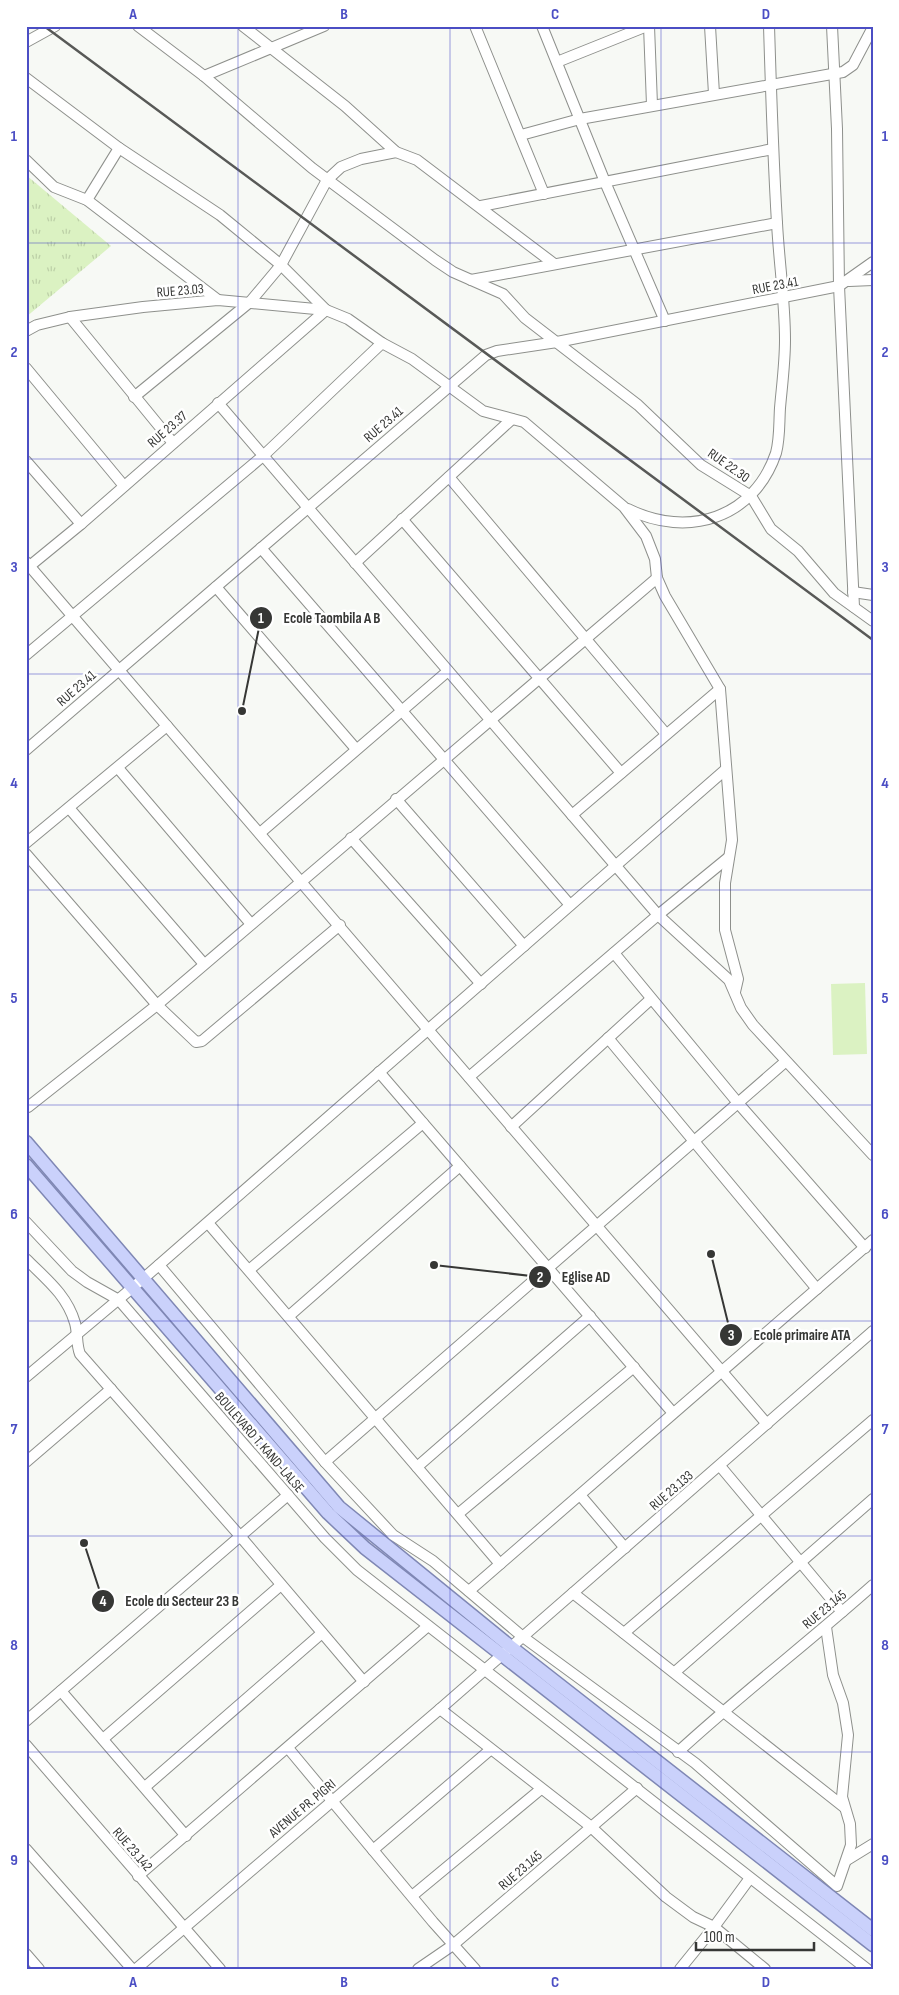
<svg xmlns="http://www.w3.org/2000/svg" width="899" height="1995" viewBox="0 0 899 1995" font-family="'Sofia Sans Condensed',sans-serif">
  <style>
    .grass { fill: #dbf2c2 }
    .park { fill: url(#park-tufts) }
    .lines { fill: none; stroke-linecap: round; stroke-linejoin: round }
    .minor-casing { stroke: #8e908c; stroke-width: 12 }
    .major-casing { stroke: #7f87b4; stroke-width: 15 }
    .minor { stroke: #fff; stroke-width: 10 }
    .major { stroke: #cad1fb; stroke-width: 12 }
    .rail { stroke: #585957; stroke-width: 2.5 }
    .grid { fill: none; stroke: #4b4ec4; stroke-width: 1; stroke-opacity: 0.55 }
    .labels { text-anchor: middle; stroke-width: 5; stroke-linejoin: round; paint-order: stroke }
    .street-label { font-size: 14px; fill: #363735; stroke: #fff }
    .leader { fill: none; stroke: #363735; stroke-width: 2 }
    .callout-dot { fill: #363735; stroke: #fff; stroke-width: 2 }
    .mark-label { font-size: 15px; text-anchor: middle; font-weight: bold; fill: #fff }
    .callout-label { font-size: 15px; text-anchor: middle; font-weight: bold; fill: #363735; stroke: #fff; stroke-width: 5; stroke-linejoin: round; paint-order: stroke }
    .neatline { fill: none; stroke: #4b4ec4; stroke-width: 2 }
    .grid-label { font-size: 16px; text-anchor: middle; font-weight: bold; fill: #4b4ec4 }
  </style>
  <defs>
    <pattern id="park-tufts" width="24" height="20" patternUnits="userSpaceOnUse" patternTransform="scale(1.25)"><rect width="24" height="20" fill="#dbf2c2"/><path d="M3 7l-1-3M5 7V3M7 7l1-3M15 17l-1-3M17 17v-4M19 17l1-3" fill="none" stroke="#bdd0a7"/></pattern>
  </defs>
  <rect width="100%" height="100%" fill="#f7f9f5"/>
  <!-- grass -->
  <polygon class="grass" points="865,983 867,1054 833,1055 831,984"/>
  <!-- park -->
  <polygon class="park" points="26,175 111,246 26,317"/>
  <g class="lines">
    <defs>
      <g id="minor">
        <polyline points="138,26 204,76 312,168 435,260 453,272 503,294 525,318 638,405 701,465 751,496 771,529 798,551 834,593 873,621"/>
        <polyline points="243,26 345,106 396,152 417,160 553,263"/>
        <polyline points="475,26 544,194"/>
        <polyline points="542,26 605,182 665,321"/>
        <polyline points="649,26 652,105"/>
        <polyline points="710,26 714,94"/>
        <polyline points="832,26 837,129 839,286 854,607"/>
        <polyline points="26,42 55,26"/>
        <polyline points="557,62 647,26"/>
        <polyline points="204,76 324,26"/>
        <polyline points="26,78 119,148 220,215 281,265 326,310 348,319 382,343 412,359 483,411 524,422 624,507 646,536 655,559 657,578 665,596 720,689 732,840 725,883 725,930 738,979 735,992"/>
        <polyline points="521,135 580,119 843,72 853,65 873,27"/>
        <polyline points="26,160 54,187 87,200 218,300"/>
        <polyline points="87,200 119,148"/>
        <polyline points="481,206 773,149"/>
        <polyline points="471,280 777,223"/>
        <polyline points="849,281 873,280"/>
        <polyline points="70,317 173,443"/>
        <polyline points="26,331 37,325 70,317 143,307 218,300 326,310"/>
        <polyline points="26,368 124,486"/>
        <polyline points="134,397 250,302 281,265 327,180 341,167 361,159 396,152"/>
        <polyline points="218,403 658,915 729,980 741,1008 753,1025 873,1155"/>
        <polyline points="26,461 81,524"/>
        <polyline points="449,477 666,734"/>
        <path d="M 628,509 C 688,539 754,518 776,453 C 780,438 779,423 780,408 C 782,385 785,363 785,340 C 785,301 779,262 777,223 C 773,157 771,92 769,26"/>
        <polyline points="402,519 621,773"/>
        <polyline points="261,548 570,905"/>
        <polyline points="26,562 767,1424"/>
        <polyline points="355,563 512,419"/>
        <polyline points="26,569 81,524 326,310"/>
        <polyline points="216,587 356,749"/>
        <polyline points="853,592 873,595"/>
        <polyline points="26,655 263,456 382,343"/>
        <polyline points="26,750 486,355 497,351 557,342 839,286 873,262"/>
        <polyline points="118,768 251,924"/>
        <polyline points="396,799 524,946"/>
        <polyline points="69,808 204,964"/>
        <polyline points="572,815 720,689"/>
        <polyline points="260,833 448,671"/>
        <polyline points="351,838 481,984"/>
        <polyline points="26,843 167,726"/>
        <polyline points="26,854 157,1005 196,1042 202,1041 340,925"/>
        <polyline points="614,953 738,1103 865,1248"/>
        <polyline points="608,1038 817,1289"/>
        <polyline points="379,1072 673,1413"/>
        <polyline points="469,1077 658,915 729,857"/>
        <polyline points="28,1107 157,1005 657,578"/>
        <polyline points="511,1127 651,999"/>
        <polyline points="26,1222 72,1271 87,1282 119,1300 325,1538 357,1570 867,1969"/>
        <polyline points="208,1223 500,1564"/>
        <path d="M 26,1259 C 46,1279 67,1295 75,1323 C 78,1333 76,1344 80,1354 L 240,1536 L 364,1682"/>
        <polyline points="159,1265 325,1462 393,1535 433,1561 523,1637 695,1763 837,1886 851,1845 850,1824 842,1797 848,1735 843,1703 833,1675 826,1627"/>
        <polyline points="249,1270 423,1123"/>
        <polyline points="289,1316 460,1166"/>
        <polyline points="26,1377 144,1278 725,770"/>
        <polyline points="26,1462 111,1389"/>
        <polyline points="325,1462 785,1062"/>
        <polyline points="720,1466 842,1612"/>
        <polyline points="417,1467 590,1316"/>
        <polyline points="580,1495 625,1548"/>
        <polyline points="458,1514 634,1367"/>
        <polyline points="469,1591 873,1240"/>
        <polyline points="573,1593 844,1807"/>
        <polyline points="624,1633 873,1420"/>
        <polyline points="675,1672 873,1499"/>
        <polyline points="61,1691 186,1836"/>
        <polyline points="440,1709 590,1826 666,1897 693,1917 714,1927 765,1969"/>
        <polyline points="26,1721 288,1495"/>
        <polyline points="103,1739 281,1585"/>
        <polyline points="26,1745 220,1969"/>
        <polyline points="288,1748 433,1922 475,1969"/>
        <path d="M 678,1752 C 741,1694 809,1642 873,1585"/>
        <polyline points="145,1787 322,1633"/>
        <polyline points="26,1849 132,1969"/>
        <polyline points="373,1850 490,1750"/>
        <polyline points="847,1860 873,1844"/>
        <polyline points="138,1876 428,1626"/>
        <polyline points="412,1896 541,1789"/>
        <polyline points="26,1954 39,1969"/>
        <polyline points="136,1969 440,1709 873,1331"/>
        <polyline points="418,1969 453,1945 637,1788"/>
        <polyline points="680,1969 714,1927 750,1878"/>
      </g>
      <g id="major">
        <polyline points="26,1142 339,1507 511,1647 873,1930"/>
        <polyline points="26,1165 328,1513 365,1548 873,1945"/>
      </g>
    </defs>
    <!-- minor casing -->
    <use href="#minor" class="minor-casing"/>
    <!-- major casing -->
    <use href="#major" class="major-casing"/>
    <!-- minor -->
    <use href="#minor" class="minor"/>
    <!-- major -->
    <use href="#major" class="major"/>
    <!-- rail -->
    <polyline class="rail" points="44,26 873,640"/>
  </g>
  <!-- grid -->
  <path class="grid" d="M 238,26 L 238,1969M 450,26 L 450,1969M 661,26 L 661,1969M 26,243 L 873,243M 26,459 L 873,459M 26,674 L 873,674M 26,890 L 873,890M 26,1105 L 873,1105M 26,1321 L 873,1321M 26,1536 L 873,1536M 26,1752 L 873,1752"/>
  <g class="labels">
    <!-- street labels -->
    <g class="street-label">
      <text transform="translate(775 285) rotate(-11)" y="5">RUE 23.41</text>
      <text transform="translate(180 290) rotate(-5)" y="5">RUE 23.03</text>
      <text transform="translate(383 424) rotate(-41)" y="5">RUE 23.41</text>
      <text transform="translate(167 429) rotate(-41)" y="5">RUE 23.37</text>
      <text transform="translate(729 465) rotate(35)" y="5">RUE 22.30</text>
      <text transform="translate(76 688) rotate(-41)" y="5">RUE 23.41</text>
      <text transform="translate(260 1442) rotate(49)" y="5">BOULEVARD T. KAND-LALSE</text>
      <text transform="translate(671 1490) rotate(-41)" y="5">RUE 23.133</text>
      <text transform="translate(824 1609) rotate(-40)" y="5">RUE 23.145</text>
      <text transform="translate(302 1808) rotate(-40)" y="5">AVENUE PR. PIGRI</text>
      <text transform="translate(133 1849) rotate(49)" y="5">RUE 23.142</text>
      <text transform="translate(520 1870) rotate(-41)" y="5">RUE 23.145</text>
    </g>
  </g>
  <!-- callouts -->
  <path class="leader" d="M242 711L261 618M434 1265L540 1277M711 1254L731 1335M84 1543L103 1601"/>
  <g class="callout-dot">
    <circle cx="242" cy="711" r="5"/>
    <circle cx="434" cy="1265" r="5"/>
    <circle cx="711" cy="1254" r="5"/>
    <circle cx="84" cy="1543" r="5"/>
    <circle cx="261" cy="618" r="12"/>
    <circle cx="540" cy="1277" r="12"/>
    <circle cx="731" cy="1335" r="12"/>
    <circle cx="103" cy="1601" r="12"/>
  </g>
  <g class="mark-label">
    <text x="261" y="623">1</text>
    <text x="540" y="1282">2</text>
    <text x="731" y="1340">3</text>
    <text x="103" y="1606">4</text>
  </g>
  <g class="callout-label">
    <text x="332" y="623">Ecole Taombila A B</text>
    <text x="586" y="1282">Eglise AD</text>
    <text x="802" y="1340">Ecole primaire ATA</text>
    <text x="182" y="1606">Ecole du Secteur 23 B</text>
  </g>
  <!-- border -->
  <rect width="899" height="1995" fill="none" stroke="#ffffff" stroke-width="55"/>
  <!-- scale -->
  <path d="M696 1942v8h118v-8" fill="none" stroke="#363735" stroke-width="2.5"/>
  <text x="704" y="1942" font-size="15" fill="#363735" stroke="#ffffff" stroke-width="4" paint-order="stroke">100 m</text>
  <rect x="28" y="28" width="844" height="1940" class="neatline"/>
  <g class="grid-label">
    <text x="133" y="19">A</text>
    <text x="344" y="19">B</text>
    <text x="555" y="19">C</text>
    <text x="766" y="19">D</text>
    <text x="14" y="141">1</text>
    <text x="885" y="141">1</text>
    <text x="14" y="357">2</text>
    <text x="885" y="357">2</text>
    <text x="14" y="572">3</text>
    <text x="885" y="572">3</text>
    <text x="14" y="788">4</text>
    <text x="885" y="788">4</text>
    <text x="14" y="1003">5</text>
    <text x="885" y="1003">5</text>
    <text x="14" y="1219">6</text>
    <text x="885" y="1219">6</text>
    <text x="14" y="1434">7</text>
    <text x="885" y="1434">7</text>
    <text x="14" y="1650">8</text>
    <text x="885" y="1650">8</text>
    <text x="14" y="1865">9</text>
    <text x="885" y="1865">9</text>
    <text x="133" y="1987">A</text>
    <text x="344" y="1987">B</text>
    <text x="555" y="1987">C</text>
    <text x="766" y="1987">D</text>
  </g>
</svg>
